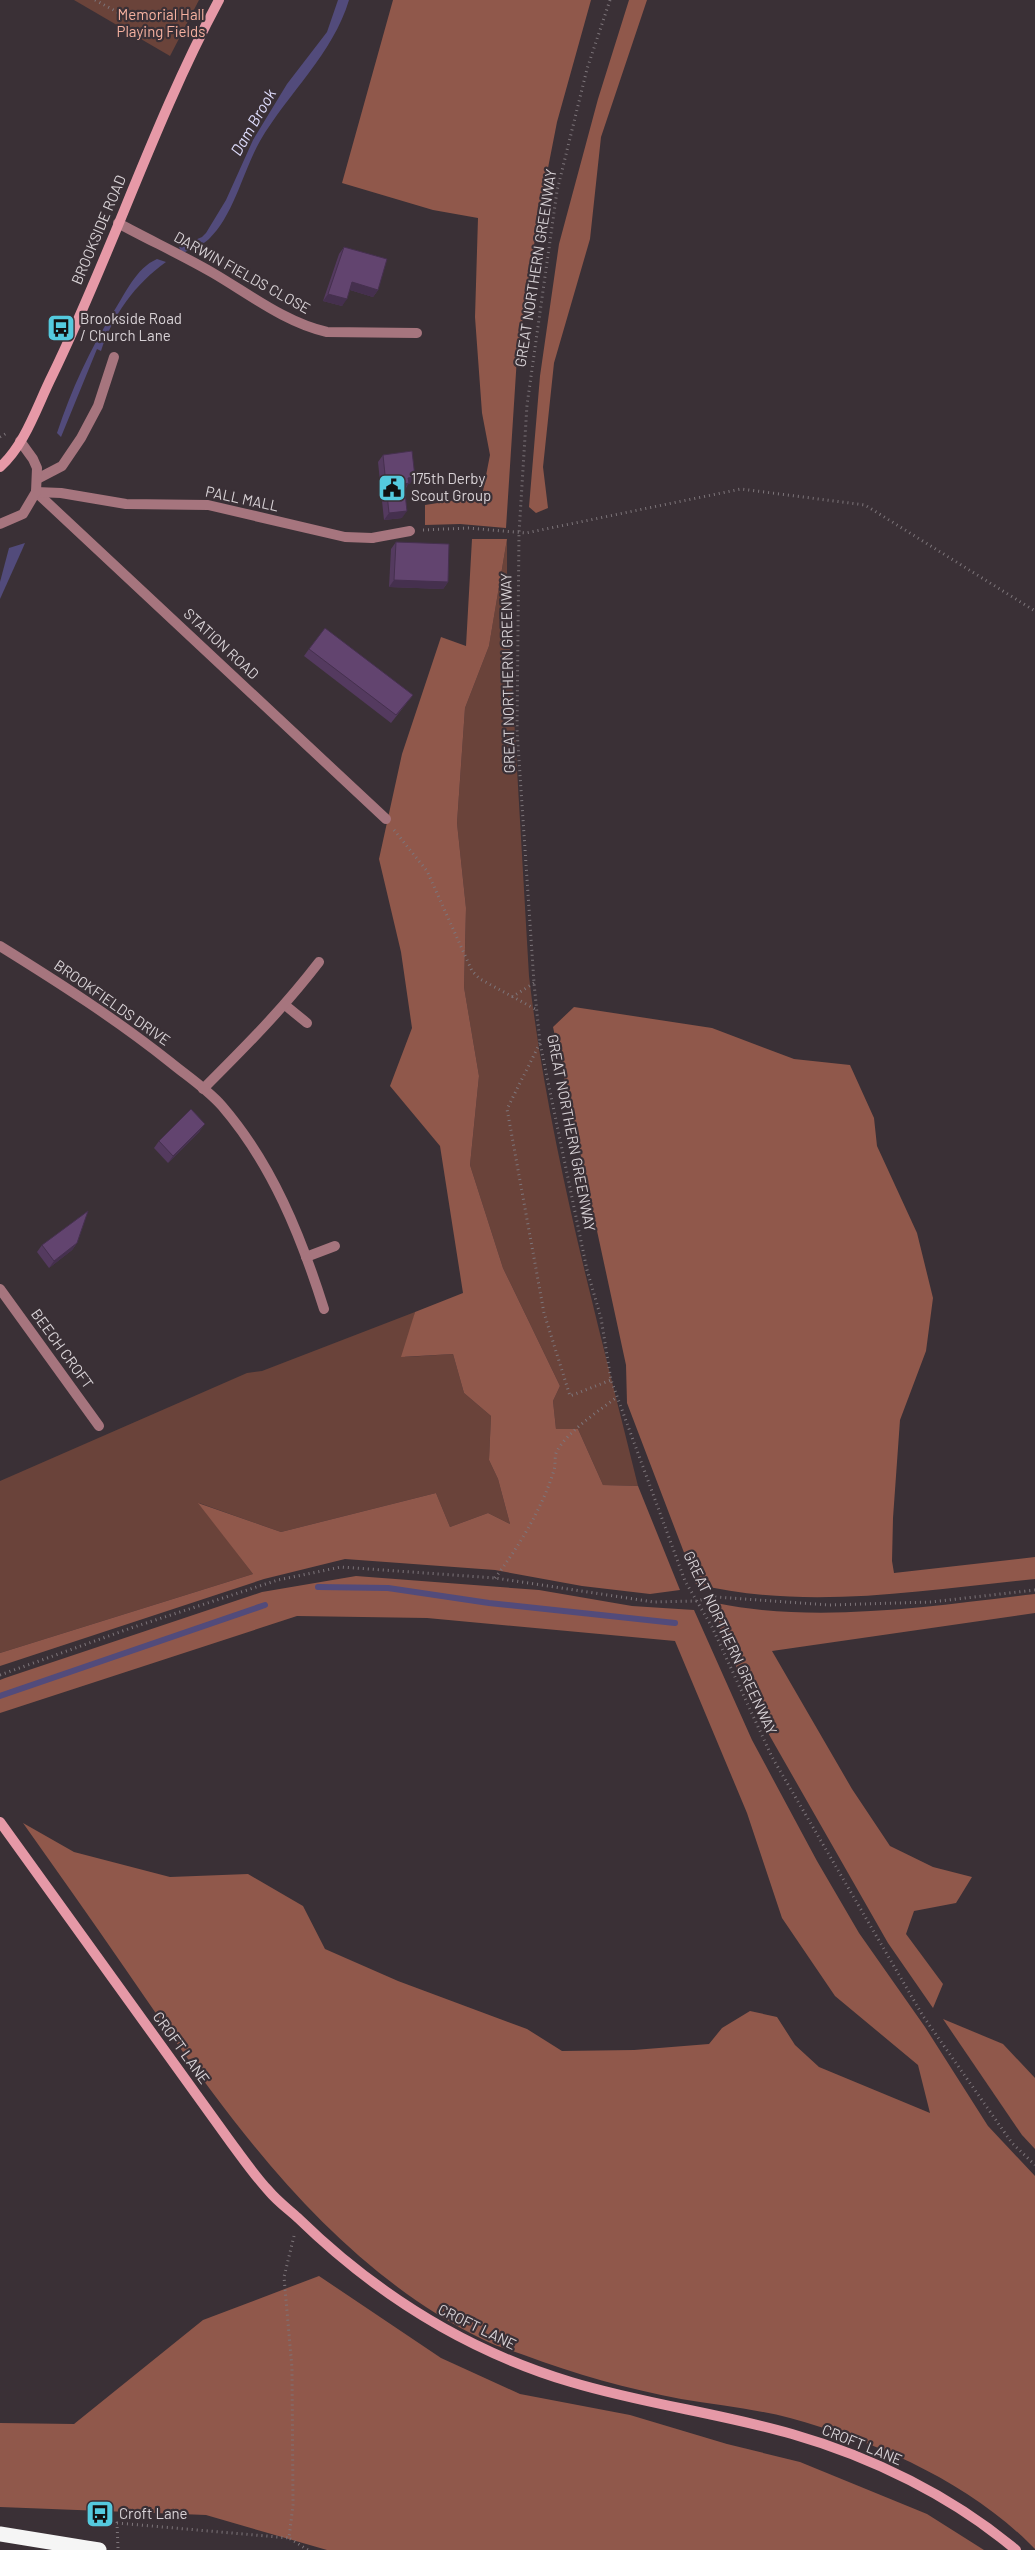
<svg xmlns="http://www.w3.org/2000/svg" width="1035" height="2550" viewBox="0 0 1035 2550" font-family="Barlow,sans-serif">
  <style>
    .green { fill: #6a433a }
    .forest { fill: #90584b }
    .water { fill: #524b7b }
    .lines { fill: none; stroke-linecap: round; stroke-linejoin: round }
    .stream { stroke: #524b7b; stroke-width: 6 }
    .path { stroke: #7d757a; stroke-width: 3; stroke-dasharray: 1 4; stroke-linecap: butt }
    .lane { stroke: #a6757e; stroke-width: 10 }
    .street { stroke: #a6757e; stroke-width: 10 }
    .secondary { stroke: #e699a7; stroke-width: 10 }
    .highway { stroke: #f5f5f5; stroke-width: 15 }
    .wall { fill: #543a5f }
    .shaded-wall { fill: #45304e }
    .building { fill: #62446f; stroke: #45304e }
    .labels { text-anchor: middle; stroke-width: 4.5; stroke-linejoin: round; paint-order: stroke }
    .park-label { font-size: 15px; fill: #f6b1a0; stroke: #3a3036 }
    .street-label { font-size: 15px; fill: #d8d2d6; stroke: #3a3036 }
    .poi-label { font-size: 15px; fill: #d8d2d6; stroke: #3a3036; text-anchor: start }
    .water-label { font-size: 16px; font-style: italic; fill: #e0defe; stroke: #3a3036 }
  </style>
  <rect width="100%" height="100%" fill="#3a3036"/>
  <!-- green -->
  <g class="green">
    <polygon points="74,0 199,0 170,56"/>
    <path d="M 507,539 L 507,596 L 529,976 C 549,1148 597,1318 638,1486 L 603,1485 L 578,1429 L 556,1429 L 553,1401 L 560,1386 L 503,1268 L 470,1165 L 479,1076 L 464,987 L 466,908 L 457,823 L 465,708 L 489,646 Z"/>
    <polygon points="415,1312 405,1357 453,1354 464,1393 491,1416 489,1460 498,1479 510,1524 488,1513 450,1527 436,1493 281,1532 199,1503 253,1574 0,1653 0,1481 247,1373 262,1371"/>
  </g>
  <!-- forest -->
  <g class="forest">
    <polygon points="393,0 591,0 557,122 538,219 517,357 506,528 460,524 425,525 425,505 482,496 490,455 482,413 475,317 478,218 433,210 342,183"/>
    <polygon points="629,0 647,0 601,137 590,239 554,363 543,467 548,508 536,513 529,507 540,376 559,244 598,99"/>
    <polygon points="472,539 507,539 489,646 465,708 457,823 466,908 464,987 479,1076 470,1165 503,1268 560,1386 553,1401 556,1429 578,1429 603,1485 638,1486 680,1590 650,1594 582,1586 495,1570 345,1559 264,1579 0,1666 0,1653 253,1574 198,1503 281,1532 436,1493 450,1527 488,1513 510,1524 498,1479 489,1460 491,1416 464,1393 453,1354 401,1357 415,1312 463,1293 440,1146 390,1086 412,1028 401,952 379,859 402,754 441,637 466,646"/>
    <path d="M 574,1007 L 712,1028 L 794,1059 L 850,1065 L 874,1118 L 877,1146 L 917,1233 L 933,1298 L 926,1351 L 900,1420 L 893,1518 L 892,1561 L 894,1573 L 1035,1557 L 1035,1579 C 923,1590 807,1611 696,1584 L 627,1403 L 626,1365 L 553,1027 Z"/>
    <path d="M 356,1576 L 539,1590 L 632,1606 L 694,1610 L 752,1740 L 817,1861 L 859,1933 L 925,2027 L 988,2126 L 1035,2176 L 1035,2549 C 971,2483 878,2442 790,2418 C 755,2409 717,2405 681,2399 C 628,2389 575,2374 524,2355 C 510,2350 495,2346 482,2339 C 325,2262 220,2107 124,1967 C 91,1919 57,1871 23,1823 L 74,1852 L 170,1877 L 248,1874 L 303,1906 L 325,1949 L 398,1981 L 527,2029 L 562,2051 L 634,2050 L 709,2044 L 722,2028 L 750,2011 L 777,2017 L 795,2045 L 819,2067 L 930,2113 L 918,2065 L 835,1996 L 782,1918 L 747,1813 L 675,1641 L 427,1618 L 297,1616 L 0,1713 L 0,1680 L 5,1678 L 262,1592 Z"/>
    <path d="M 1035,1594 L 1035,1613 L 772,1651 L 852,1789 L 890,1846 L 933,1867 L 972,1877 L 956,1903 L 914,1911 L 906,1934 L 943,1984 L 933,2008 L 888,1943 L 759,1717 L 721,1633 L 716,1603 C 817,1624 933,1606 1035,1594 Z"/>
    <polygon points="943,2019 1003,2044 1035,2078 1035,2149 1022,2135"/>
    <polygon points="319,2276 441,2358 520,2394 630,2415 727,2444 800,2462 927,2514 984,2550 327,2550 206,2515 0,2507 0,2423 74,2424 203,2320"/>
  </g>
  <!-- water -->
  <g class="water">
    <path d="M 338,0 L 349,0 C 333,54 288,93 260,141 C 243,171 234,215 209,239 C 203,245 193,248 185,252 L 181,251 L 179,247 L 202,237 L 206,233 L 226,200 L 253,140 L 287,84 L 327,32 Z"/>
    <path d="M 157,259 L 166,262 C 135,284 113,315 101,351 L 97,349 L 61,437 L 57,433 C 71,390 90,349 114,311 C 125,294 136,268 157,259 Z"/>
    <polygon points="25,543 22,550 0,599 0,582 9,548"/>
  </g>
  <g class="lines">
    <!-- stream -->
    <g class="stream">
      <polyline points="318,1587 388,1588 489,1603 675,1623"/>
      <polyline points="0,1696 265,1605"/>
    </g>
    <!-- path -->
    <g class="path">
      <polyline points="95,0 132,20"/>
      <polyline points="610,0 587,69 557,191 527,405 519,533 517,730 534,983 540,1043 587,1270 601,1318 611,1380 685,1581 712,1627 772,1757 923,2016 1012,2143 1035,2165"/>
      <polyline points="0,437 7,433"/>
      <polyline points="423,530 468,528 526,533 741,489 865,505 1035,611"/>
      <polyline points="394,830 427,871 472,971 480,979 537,1010"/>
      <polyline points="512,997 534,983"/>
      <polyline points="540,1043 507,1109 544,1313 570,1396 611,1380"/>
      <path d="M 495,1578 C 518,1548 543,1507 554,1470 C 556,1464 554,1456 557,1451 C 567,1432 600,1410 617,1397"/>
      <polyline points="0,1675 131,1628 278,1580 341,1567 495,1578 654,1602 696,1601 716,1597 829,1605 931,1602 1035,1590"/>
      <polyline points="294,2236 284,2277 292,2368 293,2505 289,2538 308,2550"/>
      <polyline points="118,2548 117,2523 289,2538"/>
    </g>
    <!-- lane -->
    <g class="lane">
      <polyline points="39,478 62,466 81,438 98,406 114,357"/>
      <polyline points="372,538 410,531"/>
    </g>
    <!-- street -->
    <g class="street">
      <path d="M 118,223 C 149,240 182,255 213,273 C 249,294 286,323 327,332 L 417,333"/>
      <polyline points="36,492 386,819"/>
      <polyline points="36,492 61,493 126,504 208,505 345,537 372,538"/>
      <polyline points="0,524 23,514 36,492 37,468 33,459 20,441"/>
      <path d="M 0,946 C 58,982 116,1019 170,1062 C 187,1076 207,1089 222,1106 C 272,1164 301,1236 324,1309"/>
      <polyline points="285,1005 307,1023"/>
      <path d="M 203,1089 C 246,1046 282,1010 319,962"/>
      <polyline points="306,1257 335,1246"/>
      <polyline points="0,1289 99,1426"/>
    </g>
    <!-- secondary -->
    <g class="secondary">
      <path d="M 0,467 C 25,445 37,406 52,376 C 112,253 154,121 219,0"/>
      <path d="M 0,1822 L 232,2144 C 244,2160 255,2176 268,2190 C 277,2201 288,2209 298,2218 C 376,2294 467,2351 571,2382 C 644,2404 719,2413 792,2434 C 872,2457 952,2496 1016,2550"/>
    </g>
    <!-- highway -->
    <polyline class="highway" points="0,2534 99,2550"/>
  </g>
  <!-- wall -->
  <g class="wall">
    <polygon points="344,247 378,290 373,297 350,290 342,306 323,301 339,254"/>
    <polygon points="383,455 410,484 408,484 405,490 402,518 384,520 378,462"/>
    <polygon points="396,542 448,582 443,589 389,587 391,549"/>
    <polygon points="309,649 413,695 391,723 304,656"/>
    <polygon points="200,1131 168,1163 154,1148 159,1141"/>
    <polygon points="77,1243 72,1250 49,1268 37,1252 42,1245"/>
  </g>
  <!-- shaded-wall -->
  <g class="shaded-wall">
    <polygon points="352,282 378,290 373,297 347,289"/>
    <polygon points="328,294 347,299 342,306 323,301"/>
    <polygon points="415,477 410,484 408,484 404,490 399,491 408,478"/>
    <polygon points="407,511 402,518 384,520 389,513"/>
    <polygon points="394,580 448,582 443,589 389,587"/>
    <polygon points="205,1124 200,1131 168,1163 173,1156"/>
    <polygon points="77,1243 72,1250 49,1268 54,1261"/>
  </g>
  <!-- building -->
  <g class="building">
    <polygon points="344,247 387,259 378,290 352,282 347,299 328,294"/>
    <polygon points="412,451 415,477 408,478 409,483 404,484 407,511 389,513 383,455"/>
    <polygon points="396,542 449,544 448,582 394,580"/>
    <polygon points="325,628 413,695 396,715 309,649"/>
    <polygon points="191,1109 205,1124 173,1156 159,1141"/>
    <polygon points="88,1211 77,1243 54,1261 42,1245"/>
  </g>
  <!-- icons -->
  <defs>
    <symbol id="bus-square" viewBox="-11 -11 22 22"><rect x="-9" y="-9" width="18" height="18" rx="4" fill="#54cade" stroke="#3a3036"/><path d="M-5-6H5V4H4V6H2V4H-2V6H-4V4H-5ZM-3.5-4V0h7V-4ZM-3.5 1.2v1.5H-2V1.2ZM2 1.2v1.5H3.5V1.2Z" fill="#111"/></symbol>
    <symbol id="civic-square" viewBox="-11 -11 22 22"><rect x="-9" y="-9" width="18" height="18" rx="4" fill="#54cade" stroke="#3a3036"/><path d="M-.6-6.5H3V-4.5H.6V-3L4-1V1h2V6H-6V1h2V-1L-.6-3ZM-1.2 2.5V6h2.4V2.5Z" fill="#111"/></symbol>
  </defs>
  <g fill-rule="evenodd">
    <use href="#bus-square" x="45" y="312" width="32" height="32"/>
    <use href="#civic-square" x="376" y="472" width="32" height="32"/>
    <use href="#bus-square" x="84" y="2498" width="32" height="32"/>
  </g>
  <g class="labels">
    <!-- park labels -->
    <g class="park-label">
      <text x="161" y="20">Memorial Hall<tspan x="161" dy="17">Playing Fields</tspan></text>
    </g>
    <!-- street labels -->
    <g class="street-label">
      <text transform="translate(99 230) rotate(-67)" y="5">BROOKSIDE ROAD</text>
      <text transform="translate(536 268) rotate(-81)" y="5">GREAT NORTHERN GREENWAY</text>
      <text transform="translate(242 273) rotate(29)" y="5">DARWIN FIELDS CLOSE</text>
      <text transform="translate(242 499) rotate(12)" y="5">PALL MALL</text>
      <text transform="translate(221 644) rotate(43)" y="5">STATION ROAD</text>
      <text transform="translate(508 673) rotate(-91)" y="5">GREAT NORTHERN GREENWAY</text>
      <text transform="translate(112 1003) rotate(35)" y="5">BROOKFIELDS DRIVE</text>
      <text transform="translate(571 1133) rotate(79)" y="5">GREAT NORTHERN GREENWAY</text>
      <text transform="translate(62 1349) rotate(54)" y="5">BEECH CROFT</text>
      <text transform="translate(730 1643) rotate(65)" y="5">GREAT NORTHERN GREENWAY</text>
      <text transform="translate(181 2048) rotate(54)" y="5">CROFT LANE</text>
      <text transform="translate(477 2327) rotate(26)" y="5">CROFT LANE</text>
      <text transform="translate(862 2445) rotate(22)" y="5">CROFT LANE</text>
    </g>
    <!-- poi labels -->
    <g class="poi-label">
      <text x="80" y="324">Brookside Road<tspan x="80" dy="17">/ Church Lane</tspan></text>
      <text x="411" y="484">175th Derby<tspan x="411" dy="17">Scout Group</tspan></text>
      <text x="119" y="2519">Croft Lane</text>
    </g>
    <!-- water labels -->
    <g class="water-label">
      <text transform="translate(253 122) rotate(-60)" y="6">Dam Brook</text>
    </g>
  </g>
</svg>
